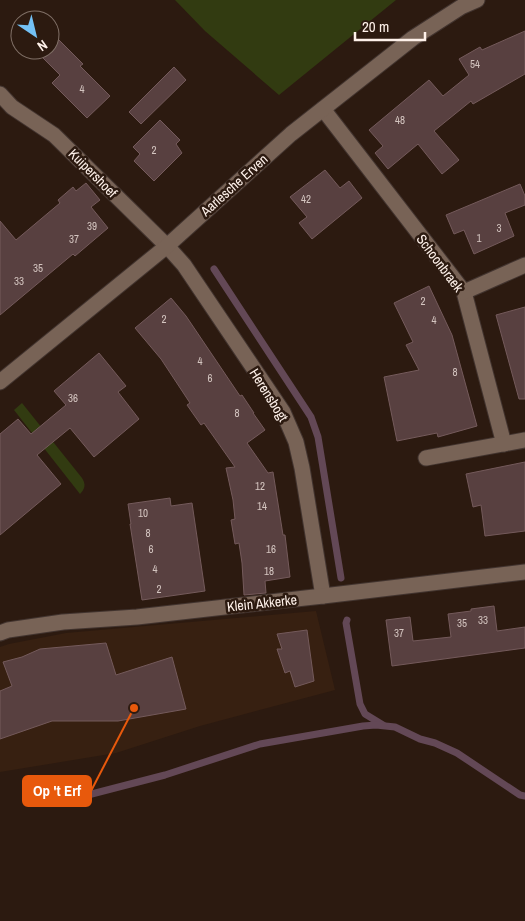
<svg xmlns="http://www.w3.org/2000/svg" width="525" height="921" viewBox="0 0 525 921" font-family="'Archivo Narrow',sans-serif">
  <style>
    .built { fill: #372011 }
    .green { fill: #323b11 }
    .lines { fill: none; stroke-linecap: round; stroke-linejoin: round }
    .stream { stroke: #634856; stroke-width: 7 }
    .building { fill: #584040; stroke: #745a5b }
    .minor-casing { stroke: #42342f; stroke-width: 17 }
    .minor { stroke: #786356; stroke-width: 15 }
    .labels { text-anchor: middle; stroke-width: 5; stroke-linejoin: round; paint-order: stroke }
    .number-label { font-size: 11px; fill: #d4c5c0 }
    .street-label { font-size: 14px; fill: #fef1ea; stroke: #2c1a10 }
    .leader { fill: none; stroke: #e8590c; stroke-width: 2 }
    .callout-dot { fill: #e8590c; stroke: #2c1a10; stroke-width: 2 }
    .callout { fill: #e8590c; stroke: #e8590c; stroke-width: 2 }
    .callout-label { font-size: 15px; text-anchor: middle; font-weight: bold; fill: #fff }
  </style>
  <rect width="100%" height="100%" fill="#2c1a10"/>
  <!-- built -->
  <polygon class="built" points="316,611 335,690 200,726 116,753 0,772 0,647 9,644 66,633"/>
  <!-- green -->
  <g class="green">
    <polygon points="175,0 396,0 279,95 205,31"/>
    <path d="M 22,403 L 82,478 C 86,484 85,489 80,494 L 14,410 Z"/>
  </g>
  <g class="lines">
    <!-- stream -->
    <g class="stream">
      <polyline points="214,269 311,417 318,437 341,578"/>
      <polyline points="347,620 346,623 360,704 365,714 383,725"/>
      <polyline points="84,796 165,775 260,744 363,726 376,725 395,727 420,739 435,743 457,753 520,795 525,796"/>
    </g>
  </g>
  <!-- building -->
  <g class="building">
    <polygon points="525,31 525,74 473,104 471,101 434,131 459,160 442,174 418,144 388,169 375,153 383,146 369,130 429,80 443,96 469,75 459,59 480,47 482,50"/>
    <polygon points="58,39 83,64 80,66 110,96 87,118 52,83 60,75 41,56 48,50 50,50 50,48"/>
    <polygon points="174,67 186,80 141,124 129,112"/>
    <polygon points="160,120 180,140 176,144 182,153 154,181 134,161 140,154 133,147"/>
    <polygon points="325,170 340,188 349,181 362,198 312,239 299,223 307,217 290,197"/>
    <polygon points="86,183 100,200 91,207 108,228 75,256 73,254 0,315 0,221 16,240 60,203 58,200 73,187 76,191"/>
    <polygon points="520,184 525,196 525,205 505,213 514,236 474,254 464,230 454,234 446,215"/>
    <polygon points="429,286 452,335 477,426 438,437 437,433 397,441 384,377 419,370 406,345 413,342 394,303"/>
    <polygon points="171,298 186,316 240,396 242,395 254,413 253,413 265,430 247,443 268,473 273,472 283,535 285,535 290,577 265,581 266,593 244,595 242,563 239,543 235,544 231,520 235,519 233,500 226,468 235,467 204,423 201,425 187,405 190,403 161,359 135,328"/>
    <polygon points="525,307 525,399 519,399 496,315"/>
    <polygon points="99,353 126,386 118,392 139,419 94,457 70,428 37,455 61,484 0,535 0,434 18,419 31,434 66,405 54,391"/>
    <polygon points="525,462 525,531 485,536 481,505 473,507 466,474"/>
    <polygon points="170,498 171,506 192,503 205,591 142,600 130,524 131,524 128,504"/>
    <polygon points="494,606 497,631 525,627 525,648 392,666 386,620 410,617 413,641 451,637 448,614 471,611 471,609"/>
    <polygon points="307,630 314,681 295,687 290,671 285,673 277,649 282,649 277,634"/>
    <polygon points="106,643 116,675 172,657 186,709 118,721 52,721 0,739 0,691 12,686 3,662 22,657 40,649"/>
  </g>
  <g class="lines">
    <defs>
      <g id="minor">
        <polyline points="0,94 12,107 54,135 167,246 184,265 283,412 296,442 302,468 323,596"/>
        <polyline points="323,109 464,292 504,444"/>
        <polyline points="464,292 525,265"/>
        <polyline points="0,382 167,246 291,134 413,38 461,7 477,0"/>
        <polyline points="426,458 525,440"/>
        <polyline points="0,633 8,630 63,622 137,617 323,596 525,572"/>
      </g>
    </defs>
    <!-- minor casing -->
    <use href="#minor" class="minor-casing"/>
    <!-- minor -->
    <use href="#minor" class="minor"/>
  </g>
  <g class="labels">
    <!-- number labels -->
    <g class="number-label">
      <text x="475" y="68">54</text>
      <text x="82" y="93">4</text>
      <text x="400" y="124">48</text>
      <text x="154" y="154">2</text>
      <text x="306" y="203">42</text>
      <text x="92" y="230">39</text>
      <text x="499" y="232">3</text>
      <text x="479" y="242">1</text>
      <text x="74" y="243">37</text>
      <text x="38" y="272">35</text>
      <text x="19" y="285">33</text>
      <text x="423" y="305">2</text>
      <text x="164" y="323">2</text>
      <text x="434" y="324">4</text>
      <text x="200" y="365">4</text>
      <text x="455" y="376">8</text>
      <text x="210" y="382">6</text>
      <text x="73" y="402">36</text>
      <text x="237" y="417">8</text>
      <text x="260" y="490">12</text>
      <text x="262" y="510">14</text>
      <text x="143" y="517">10</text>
      <text x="148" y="537">8</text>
      <text x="151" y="553">6</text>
      <text x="271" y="553">16</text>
      <text x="155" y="573">4</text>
      <text x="269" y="575">18</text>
      <text x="159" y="593">2</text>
      <text x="483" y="624">33</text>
      <text x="462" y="627">35</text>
      <text x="399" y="637">37</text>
    </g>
    <!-- street labels -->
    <g class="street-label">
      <text transform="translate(93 173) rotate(45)" y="5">Kuipershoef</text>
      <text transform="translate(234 185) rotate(-42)" y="5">Aarlesche Erven</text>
      <text transform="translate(440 263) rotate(53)" y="5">Schoonbraek</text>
      <text transform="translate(269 395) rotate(58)" y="5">Herensbogt</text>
      <text transform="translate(262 603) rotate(-6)" y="5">Klein Akkerke</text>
    </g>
  </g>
  <!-- callouts -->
  <path class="leader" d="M134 708L91 791"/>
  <circle class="callout-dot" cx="134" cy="708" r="5"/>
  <rect class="callout" x="23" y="776" width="68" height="30" rx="5"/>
  <g class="callout-label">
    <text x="57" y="796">Op 't Erf</text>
  </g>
  <!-- north arrow -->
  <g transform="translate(35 35) rotate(145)"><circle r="24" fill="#2c1a10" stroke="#807067"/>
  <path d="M0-4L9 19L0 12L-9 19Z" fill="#73c1f5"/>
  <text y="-8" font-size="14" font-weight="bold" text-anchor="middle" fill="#fef1ea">N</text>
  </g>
  <!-- scale -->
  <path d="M355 32v8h70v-8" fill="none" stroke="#fef1ea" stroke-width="2.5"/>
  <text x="362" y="32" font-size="15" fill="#fef1ea" stroke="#2c1a10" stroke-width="4" paint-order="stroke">20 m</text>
</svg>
